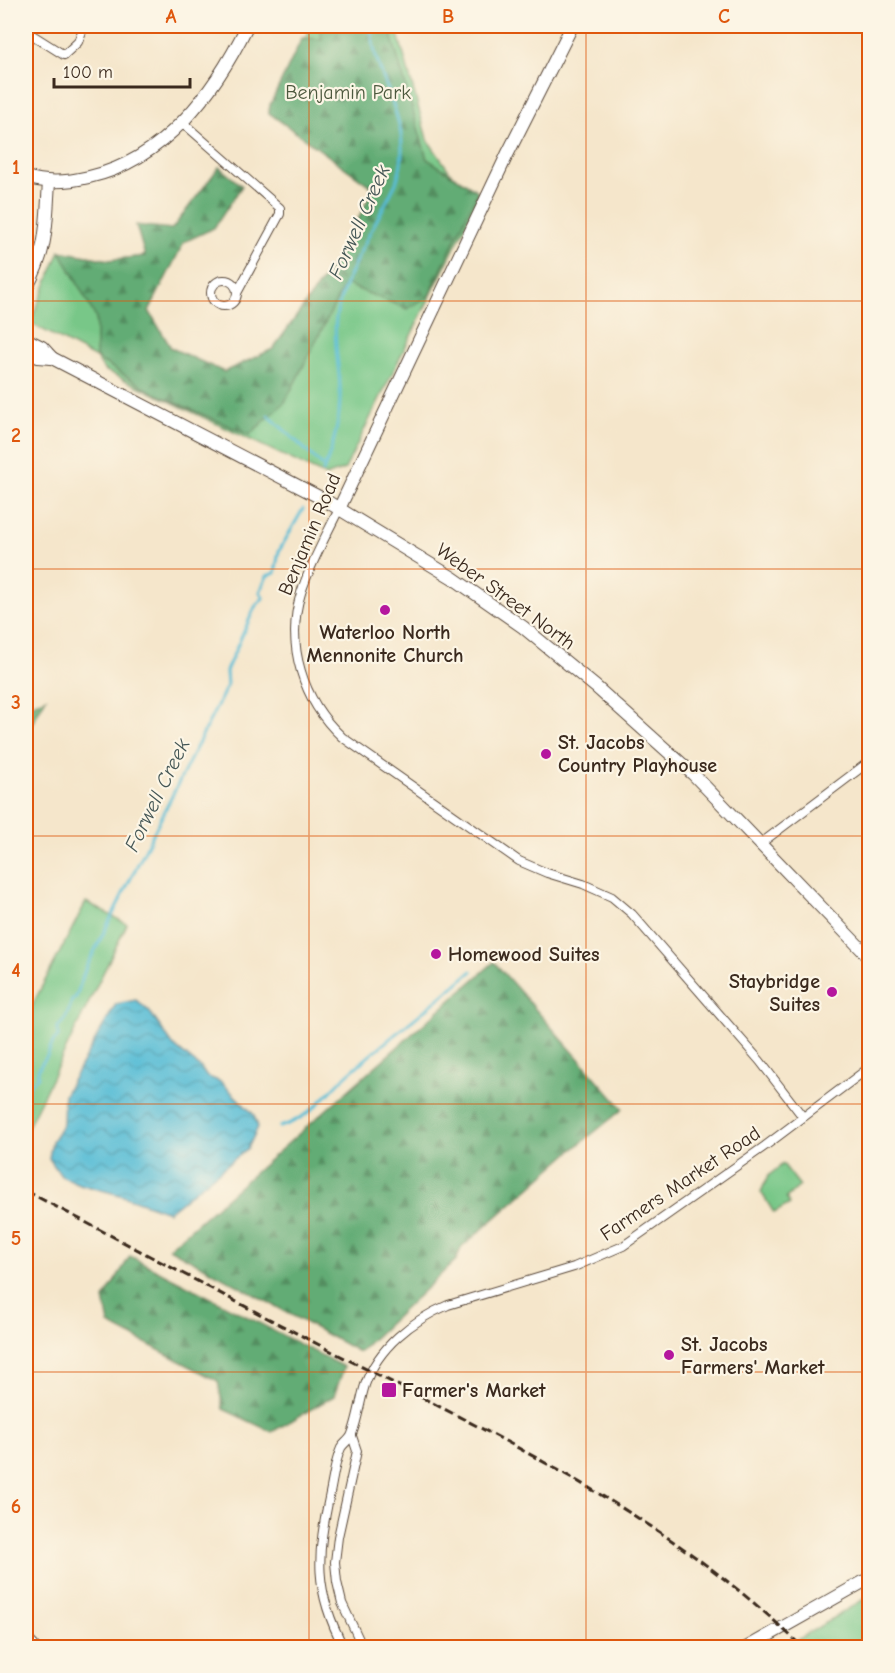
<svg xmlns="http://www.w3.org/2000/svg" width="895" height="1673" viewBox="0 0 895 1673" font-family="'Comic Neue',sans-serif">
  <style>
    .green { fill: #78c788; stroke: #5a7853; stroke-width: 1.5 }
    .forest { fill: url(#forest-firs); stroke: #4e6b49; stroke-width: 1.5 }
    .water { fill: url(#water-waves); stroke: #4a747a; stroke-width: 1.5 }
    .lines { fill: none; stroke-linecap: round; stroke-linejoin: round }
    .stream { stroke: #58bdd6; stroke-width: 3 }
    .street-casing { stroke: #574638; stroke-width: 10 }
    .secondary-casing { stroke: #574638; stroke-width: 14 }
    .highway-casing { stroke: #574638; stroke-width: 17 }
    .street { stroke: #fff; stroke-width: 8 }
    .secondary { stroke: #fff; stroke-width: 12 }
    .highway { stroke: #fff; stroke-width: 15 }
    .rail { stroke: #3b2a1e; stroke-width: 3; stroke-dasharray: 9 4.5; stroke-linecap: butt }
    .grid { fill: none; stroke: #df570d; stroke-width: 1.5; stroke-opacity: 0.55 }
    .poi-dot { fill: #b5179e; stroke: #fcf5e5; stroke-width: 2 }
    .labels { text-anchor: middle; stroke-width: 4.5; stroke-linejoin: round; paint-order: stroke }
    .park-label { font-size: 20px; fill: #4d593e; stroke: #fcf5e5 }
    .street-label { font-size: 20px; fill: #3b2a1e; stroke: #fcf5e5 }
    .poi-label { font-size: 20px; font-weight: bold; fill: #3b2a1e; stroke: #fcf5e5; text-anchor: start }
    .water-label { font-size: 21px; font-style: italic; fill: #445655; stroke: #fcf5e5 }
    .neatline { fill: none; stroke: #df570d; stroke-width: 2 }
    .grid-label { font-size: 20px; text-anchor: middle; font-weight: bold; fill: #df570d }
  </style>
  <defs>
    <pattern id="forest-firs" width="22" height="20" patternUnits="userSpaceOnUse" patternTransform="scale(1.5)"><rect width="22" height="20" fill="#62ac74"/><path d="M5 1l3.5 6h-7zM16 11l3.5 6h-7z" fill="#528c5f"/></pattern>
    <pattern id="water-waves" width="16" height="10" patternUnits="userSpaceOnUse" patternTransform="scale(1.5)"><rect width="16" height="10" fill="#58bdd6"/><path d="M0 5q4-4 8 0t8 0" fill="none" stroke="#4a9aad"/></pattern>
  </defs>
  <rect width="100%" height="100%" fill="#fcf5e5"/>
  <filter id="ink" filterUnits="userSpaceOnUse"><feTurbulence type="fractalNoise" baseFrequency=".0167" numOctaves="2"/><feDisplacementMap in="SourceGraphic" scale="12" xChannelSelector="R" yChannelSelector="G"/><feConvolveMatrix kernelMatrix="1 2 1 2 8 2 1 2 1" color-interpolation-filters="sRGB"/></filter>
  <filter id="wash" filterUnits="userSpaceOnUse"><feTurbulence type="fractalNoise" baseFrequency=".008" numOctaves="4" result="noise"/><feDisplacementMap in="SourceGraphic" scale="24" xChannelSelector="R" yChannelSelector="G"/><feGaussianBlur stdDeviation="1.35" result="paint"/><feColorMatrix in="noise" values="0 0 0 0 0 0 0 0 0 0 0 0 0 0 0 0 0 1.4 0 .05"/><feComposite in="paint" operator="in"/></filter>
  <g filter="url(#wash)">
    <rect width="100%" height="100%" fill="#f5e6cb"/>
    <!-- green -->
    <g class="green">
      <polygon points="311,26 398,26 398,34 427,139 456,181 480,196 345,469 326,476 104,370 96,358 30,323 60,251 109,260 146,256 149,311 171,348 224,372 273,349 334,264 350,237 373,188 269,113 270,105"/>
      <polygon points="86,902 127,924 26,1131 26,1017"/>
      <polygon points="783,1164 800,1186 786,1198 790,1204 774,1213 761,1192 768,1176"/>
      <polygon points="869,1596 869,1647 786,1647"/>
    </g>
    <!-- forest -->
    <g class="forest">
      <polygon points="319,26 393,26 392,38 427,159 478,191 429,296 407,309 345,284 285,402 249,435 152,392 96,358 96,318 60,251 109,260 145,256 136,225 172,229 219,167 242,186 214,228 184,242 149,311 171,348 224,372 273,349 334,264 350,237 373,188 269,113 270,105 302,38 322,39"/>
      <polygon points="46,698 26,735 26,707"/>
      <polygon points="494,962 623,1109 570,1152 461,1248 456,1260 359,1352 169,1248"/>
      <polygon points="130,1256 344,1367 334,1396 272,1432 223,1409 218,1381 109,1324 104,1299"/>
    </g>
    <!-- water -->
    <polygon class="water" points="136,1000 149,1011 173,1045 201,1068 206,1076 221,1082 254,1115 258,1127 248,1148 168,1212 120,1195 79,1184 61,1176 49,1158 52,1141 63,1124 64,1095 116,1004"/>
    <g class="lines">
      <!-- stream -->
      <g class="stream">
        <polyline points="268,415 324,467"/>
        <path d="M 323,472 C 334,444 341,418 340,387 C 339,364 333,342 336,318 C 342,278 378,220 396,183 C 418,122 373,81 371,26"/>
        <path d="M 26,1096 L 29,1085 L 38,1077 C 36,1066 44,1063 48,1054 C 51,1047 51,1042 58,1037 L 58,1027 C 66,1021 69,1010 72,1000 L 76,997 L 85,970 L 227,686 L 226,671 L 255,607 L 263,598 L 260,592 L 267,576 L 275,573 L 279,551 L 303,509"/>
        <path d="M 280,1127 C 312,1117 325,1095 348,1074 C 388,1039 431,1006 472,971"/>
      </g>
    </g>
  </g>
  <g filter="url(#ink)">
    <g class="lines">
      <defs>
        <g id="street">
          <polyline points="26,31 64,55 78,42 84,26"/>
          <polyline points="182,122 280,208 280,214 237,293"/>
          <circle cx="224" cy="293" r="13"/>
          <path d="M 339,509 C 326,536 310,564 301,593 C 285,645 303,701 342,737 L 519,861 L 547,873 L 583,884 L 612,897 L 632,914 L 760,1061 L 803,1117"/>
          <polyline points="760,844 870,761"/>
          <polyline points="352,1436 357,1451 338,1537 335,1562 337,1582 342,1603 363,1648"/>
          <path d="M 344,1648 C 313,1589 317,1555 330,1493 C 333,1479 335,1461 341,1448 C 344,1443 350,1440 352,1434 C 358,1419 360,1401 365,1385 C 378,1347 413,1320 448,1305 L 574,1267 L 623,1246 L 765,1146 L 870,1067"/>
        </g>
        <g id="secondary">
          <path d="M 26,177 C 47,184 68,182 89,177 C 164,160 215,92 247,26"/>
          <path d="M 26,289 C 48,249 46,225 49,182"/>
          <polyline points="26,339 42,347 52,358"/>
          <polyline points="26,351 38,357 52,358 323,499 453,578 523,627 596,687 693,774 870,958"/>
          <polyline points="339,509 507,155 572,26"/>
          <polyline points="746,1648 870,1578"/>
        </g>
        <polyline id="highway" points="26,1642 32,1648"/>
      </defs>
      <!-- street casing -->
      <use href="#street" class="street-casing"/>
      <!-- secondary casing -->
      <use href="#secondary" class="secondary-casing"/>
      <!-- highway casing -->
      <use href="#highway" class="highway-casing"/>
      <!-- street -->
      <use href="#street" class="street"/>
      <!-- secondary -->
      <use href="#secondary" class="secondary"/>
      <!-- highway -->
      <use href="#highway" class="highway"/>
      <!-- rail -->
      <path class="rail" d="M 26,1191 C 141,1251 256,1313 372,1372 C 524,1450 680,1526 803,1648"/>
    </g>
  </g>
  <!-- grid -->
  <path class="grid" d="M 309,26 L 309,1648M 586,26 L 586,1648M 26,301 L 870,301M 26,569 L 870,569M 26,836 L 870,836M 26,1104 L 870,1104M 26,1372 L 870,1372"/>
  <!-- markers -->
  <g class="poi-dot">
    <circle cx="385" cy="610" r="6"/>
    <circle cx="546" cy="754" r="6"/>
    <circle cx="436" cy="954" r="6"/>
    <circle cx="832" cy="992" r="6"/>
    <circle cx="669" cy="1355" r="6"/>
    <rect x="381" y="1382" width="16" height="16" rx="3"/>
  </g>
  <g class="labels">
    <!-- park labels -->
    <g class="park-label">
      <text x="348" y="99">Benjamin Park</text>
    </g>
    <!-- street labels -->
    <g class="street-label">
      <text transform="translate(309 534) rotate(-67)" y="7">Benjamin Road</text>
      <text transform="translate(506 596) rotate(36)" y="7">Weber Street North</text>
      <text transform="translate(680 1183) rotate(-34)" y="7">Farmers Market Road</text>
    </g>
    <!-- poi labels -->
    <g class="poi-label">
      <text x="385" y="639" text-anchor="middle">Waterloo North<tspan x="385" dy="23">Mennonite Church</tspan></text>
      <text x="558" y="749">St. Jacobs<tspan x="558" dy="23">Country Playhouse</tspan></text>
      <text x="448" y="961">Homewood Suites</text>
      <text x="820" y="988" text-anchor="end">Staybridge<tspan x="820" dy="23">Suites</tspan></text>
      <text x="681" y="1351">St. Jacobs<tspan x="681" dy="23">Farmers' Market</tspan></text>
      <text x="402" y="1397">Farmer's Market</text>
    </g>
    <!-- water labels -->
    <g class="water-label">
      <text transform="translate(359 222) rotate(-66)" y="7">Forwell Creek</text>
      <text transform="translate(157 795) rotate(-64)" y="7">Forwell Creek</text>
    </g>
  </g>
  <!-- margin -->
  <rect width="895" height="1673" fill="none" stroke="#fcf5e5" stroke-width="66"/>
  <!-- scale -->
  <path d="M54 78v9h136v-9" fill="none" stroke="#3b2a1e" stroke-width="3"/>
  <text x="63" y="78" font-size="18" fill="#3b2a1e" stroke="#fcf5e5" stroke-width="4.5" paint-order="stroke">100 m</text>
  <rect x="33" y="33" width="829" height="1607" class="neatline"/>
  <g class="grid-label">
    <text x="171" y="23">A</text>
    <text x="448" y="23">B</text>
    <text x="724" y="23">C</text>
    <text x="16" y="174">1</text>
    <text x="16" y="442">2</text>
    <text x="16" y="709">3</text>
    <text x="16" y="977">4</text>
    <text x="16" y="1245">5</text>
    <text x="16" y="1513">6</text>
  </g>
</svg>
